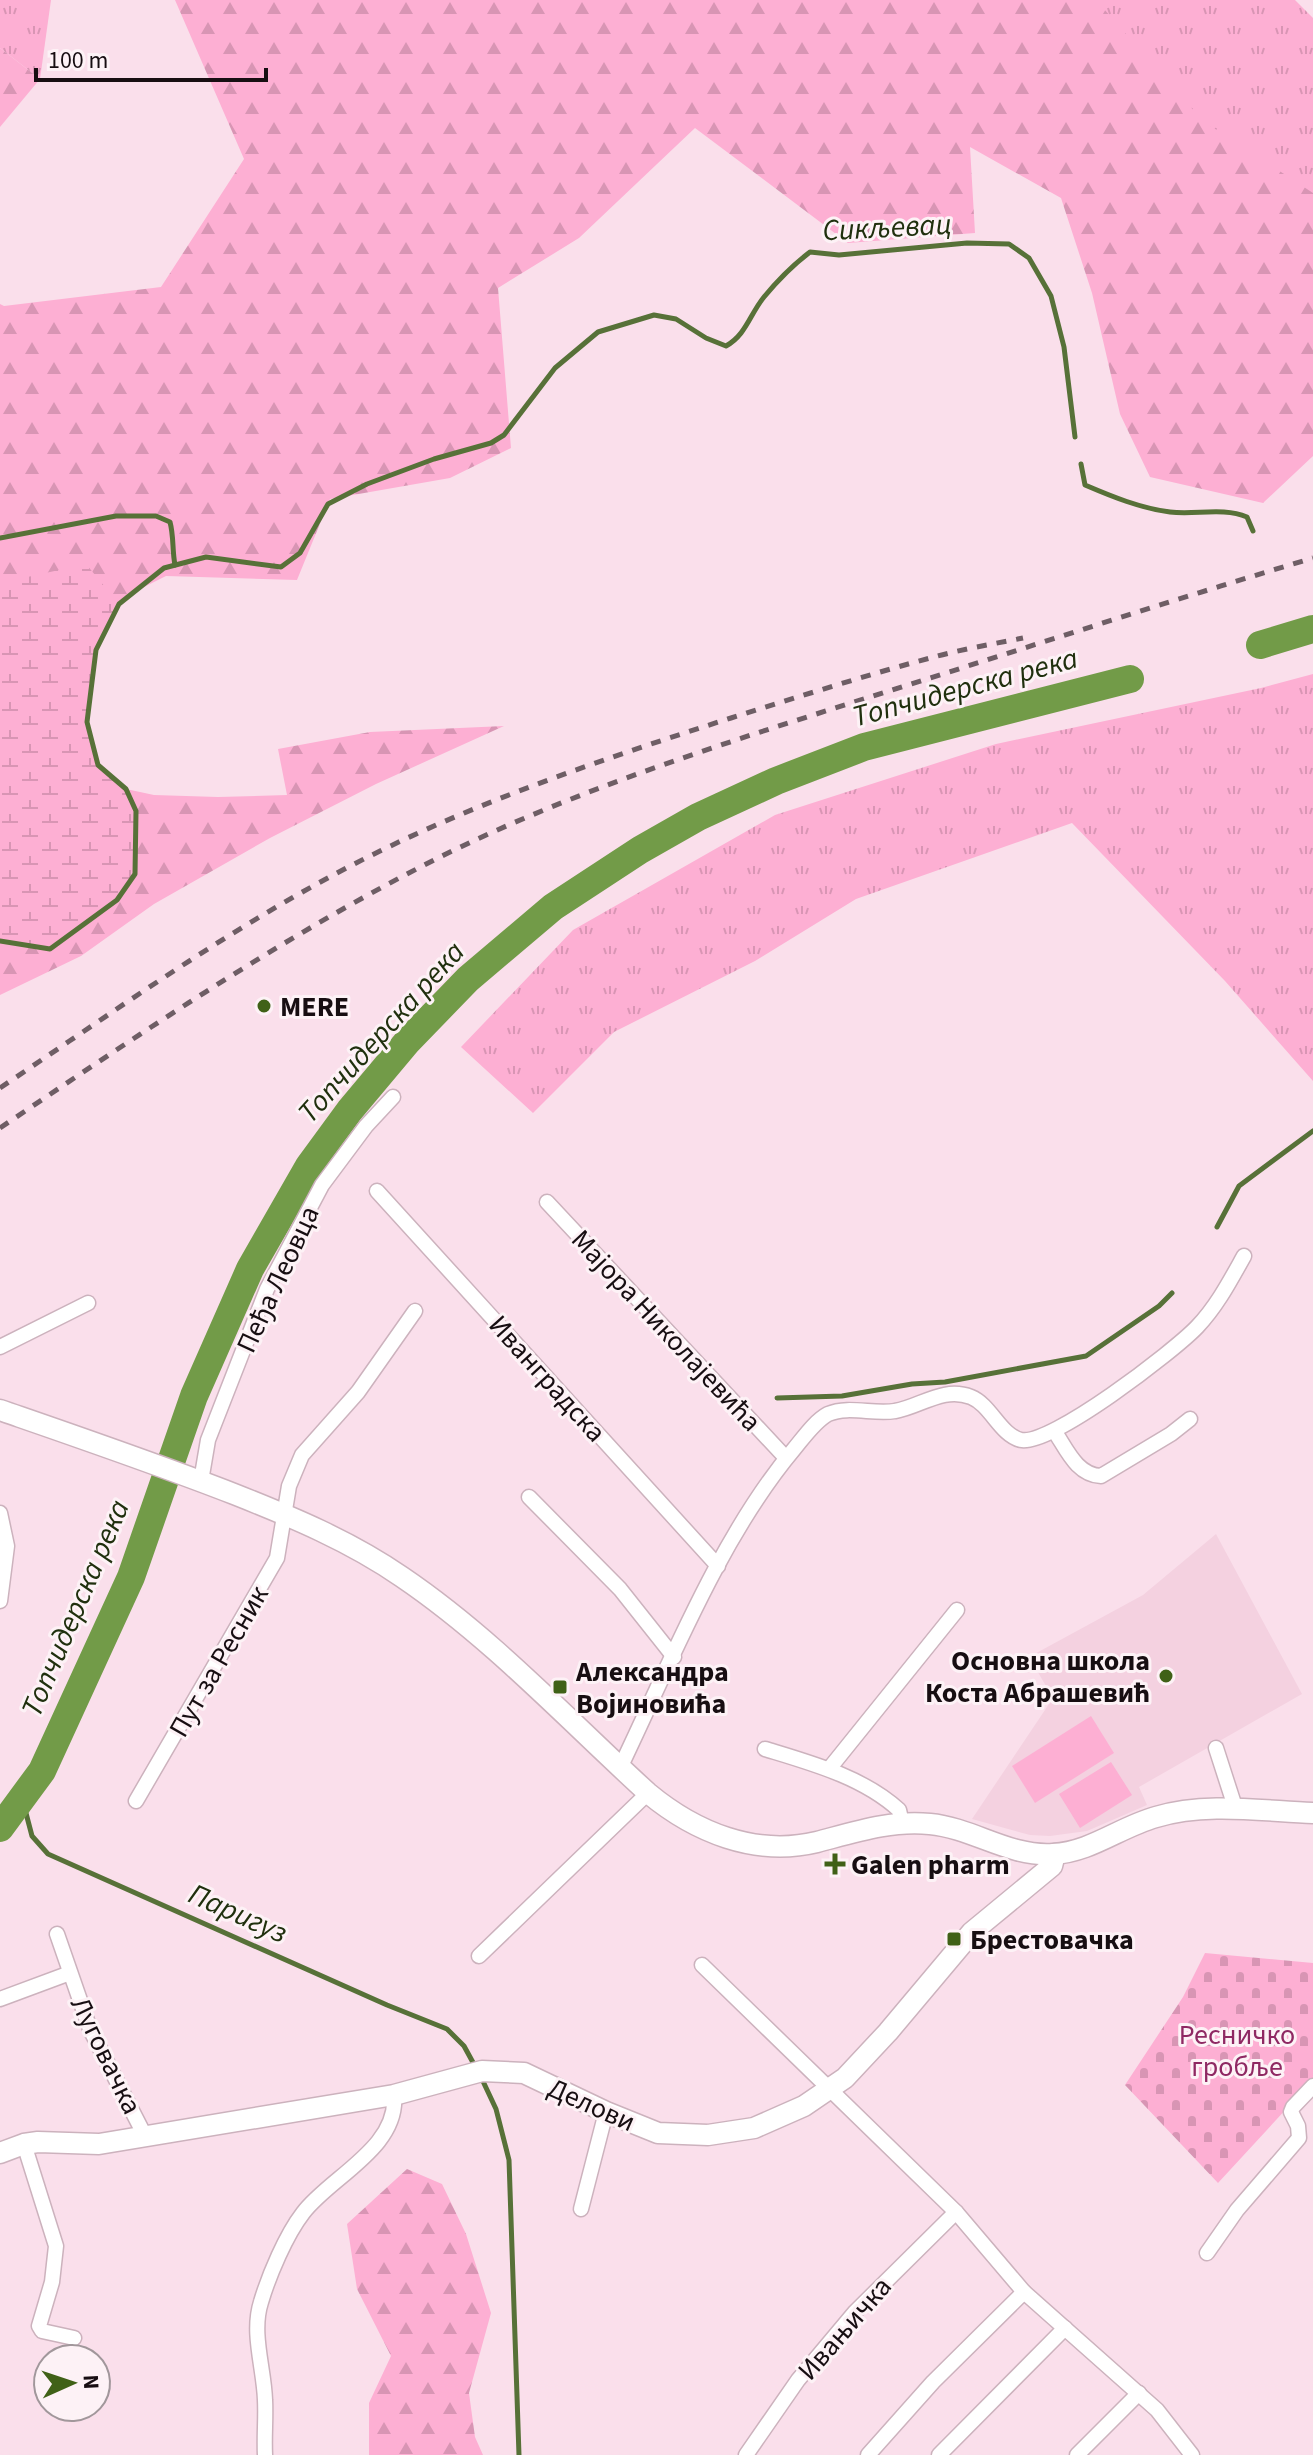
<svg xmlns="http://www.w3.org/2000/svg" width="1313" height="2455" viewBox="0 0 1313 2455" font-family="'Source Sans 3',sans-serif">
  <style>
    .built { fill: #f4d1e0 }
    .grass { fill: url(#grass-tufts) }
    .forest { fill: url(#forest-firs) }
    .wetland { fill: url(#wetland-marsh) }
    .cemetery { fill: url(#cemetery-stones) }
    .pitch { fill: #fdafd3 }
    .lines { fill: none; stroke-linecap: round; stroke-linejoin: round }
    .stream { stroke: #577138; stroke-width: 5 }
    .river { stroke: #729b48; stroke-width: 28 }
    .street-casing { stroke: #ccb2bd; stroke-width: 17 }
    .secondary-casing { stroke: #ccb2bd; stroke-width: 23 }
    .street { stroke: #fff; stroke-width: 14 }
    .secondary { stroke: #fff; stroke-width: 20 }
    .rail { stroke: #6e5e65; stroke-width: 5; stroke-dasharray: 10 10; stroke-linecap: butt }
    .poi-dot { fill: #406117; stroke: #fdf2f6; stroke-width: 3 }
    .labels { text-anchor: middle; stroke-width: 6; stroke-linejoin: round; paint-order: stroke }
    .poi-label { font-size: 28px; font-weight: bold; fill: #170e12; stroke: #fdf2f6; text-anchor: start }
    .street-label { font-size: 28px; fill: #170e12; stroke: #fdf2f6 }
    .park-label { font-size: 28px; fill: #8f2863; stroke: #fdf2f6 }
    .water-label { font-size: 30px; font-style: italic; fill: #20300e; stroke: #fdf2f6 }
  </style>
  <defs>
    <pattern id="grass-tufts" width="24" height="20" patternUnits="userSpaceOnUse" patternTransform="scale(2)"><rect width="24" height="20" fill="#fdafd3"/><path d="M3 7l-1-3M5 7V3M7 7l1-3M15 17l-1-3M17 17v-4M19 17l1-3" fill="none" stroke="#d895b4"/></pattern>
    <pattern id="forest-firs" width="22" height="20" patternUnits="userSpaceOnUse" patternTransform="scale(2)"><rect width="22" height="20" fill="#fdafd3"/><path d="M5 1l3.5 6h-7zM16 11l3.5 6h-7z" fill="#d895b4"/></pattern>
    <pattern id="wetland-marsh" width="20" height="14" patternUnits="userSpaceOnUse" patternTransform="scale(2)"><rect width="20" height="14" fill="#fdafd3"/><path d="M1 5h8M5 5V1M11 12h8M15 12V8" fill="none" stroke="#d895b4"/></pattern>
    <pattern id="cemetery-stones" width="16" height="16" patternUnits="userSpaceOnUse" patternTransform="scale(2)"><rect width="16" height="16" fill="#fdafd3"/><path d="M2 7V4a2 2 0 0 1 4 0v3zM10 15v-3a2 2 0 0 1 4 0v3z" fill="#d895b4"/></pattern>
  </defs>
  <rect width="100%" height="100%" fill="#fadfeb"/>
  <!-- built -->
  <polygon class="built" points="1216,1534 1302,1694 1139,1787 1147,1805 1087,1831 1050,1836 1030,1835 972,1819 1053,1698 1029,1657 1143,1595"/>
  <!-- grass -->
  <g class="grass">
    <polygon points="0,0 51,0 40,79 0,48"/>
    <polygon points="1091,0 1295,0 1313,18 1313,195 1218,139"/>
    <polygon points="1313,674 1313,1081 1225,981 1072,823 856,899 755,961 614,1032 533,1113 461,1047 573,930 775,815 996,744 1261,688"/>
  </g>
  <!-- forest -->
  <g class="forest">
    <polygon points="175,0 1096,0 1203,121 1313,193 1313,456 1263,503 1150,477 1120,414 1092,293 1061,198 970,147 975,233 848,243 695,128 579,238 498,288 511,448 450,478 330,499 297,580 166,576 124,597 101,634 96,650 87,722 98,765 126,789 154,795 218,797 287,795 278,749 370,732 504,726 376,784 270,838 154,904 81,956 0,995 0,304 4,306 161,287 244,159"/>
    <polygon points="0,48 40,79 0,127"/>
    <polygon points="407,2169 442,2184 466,2234 491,2313 469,2393 475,2437 483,2455 369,2455 369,2403 391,2356 357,2289 347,2224"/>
  </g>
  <!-- wetland -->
  <polygon class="wetland" points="86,564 119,604 96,650 87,718 98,765 126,789 136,811 135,874 123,892 50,949 0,941 0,587 5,582"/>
  <!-- cemetery -->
  <polygon class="cemetery" points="1205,1953 1313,1963 1313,2080 1218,2183 1125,2085 1183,1997"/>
  <!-- pitch -->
  <g class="pitch">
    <polygon points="1091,1716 1114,1753 1035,1803 1012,1766"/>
    <polygon points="1111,1762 1132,1795 1080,1828 1059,1794"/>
  </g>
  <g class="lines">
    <!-- stream -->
    <g class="stream">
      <path d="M 1081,464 L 1085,485 C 1113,497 1140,508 1170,512 C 1196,515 1223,507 1247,517 L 1253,531"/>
      <path d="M 0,538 L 116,516 L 156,516 L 170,522 C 174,537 172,550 175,565"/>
      <path d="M 0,941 L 50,949 L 117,900 L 135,874 L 136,811 L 126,789 L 98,765 L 87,722 L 96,650 L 119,604 L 164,568 L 206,557 L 281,567 L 300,553 L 328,504 L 367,484 L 434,459 L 491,443 L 504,435 L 555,368 L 598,332 L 654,315 L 676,319 L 706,338 L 726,346 C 746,335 750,314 764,297 C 778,280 793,265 810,252 L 839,255 L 967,243 L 1009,244 L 1029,258 L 1051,296 L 1064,347 L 1075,437"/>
      <polyline points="1217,1227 1239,1186 1313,1131"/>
      <polyline points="777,1398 842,1396 912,1384 945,1382 1086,1356 1159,1306 1172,1293"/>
      <polyline points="22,1798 32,1836 48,1854 387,2005 447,2029 464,2046 476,2068"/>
      <polyline points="481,2077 496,2109 509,2160 519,2455"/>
    </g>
    <!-- river -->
    <g class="river">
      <polyline points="1260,645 1313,629"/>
      <polyline points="0,1828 42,1771 131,1577 194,1396 250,1269 309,1166 350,1110 407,1042 468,979 553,907 640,850 698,817 776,781 864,747 1130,679"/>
    </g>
    <defs>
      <g id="street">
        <polyline points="377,1191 718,1566"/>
        <polyline points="547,1202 786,1458"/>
        <polyline points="0,1347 88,1303"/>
        <path d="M 1055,1432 C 1067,1450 1077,1475 1101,1476 L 1171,1434 L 1190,1419"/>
        <polyline points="201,1481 208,1440 267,1289 322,1185 366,1126 393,1097"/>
        <polyline points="529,1497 620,1589 674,1657"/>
        <polyline points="0,1513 7,1546 0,1601"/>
        <polyline points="1216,1748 1236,1810"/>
        <path d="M 765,1749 C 811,1763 863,1777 899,1810 L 902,1823"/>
        <path d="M 620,1768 C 670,1664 720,1537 794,1449 C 804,1437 815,1421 828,1414 C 849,1405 874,1415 895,1411 C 920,1407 943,1386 971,1397 C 991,1405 1000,1435 1021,1440 C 1051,1446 1174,1351 1197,1327 C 1217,1306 1230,1281 1244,1256"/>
        <polyline points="829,1769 957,1610"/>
        <polyline points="136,1801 277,1558 289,1486 302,1455 358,1392 415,1311"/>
        <polyline points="57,1934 90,2029 145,2136"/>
        <polyline points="479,1956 648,1793"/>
        <polyline points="702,1965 956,2212 1024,2292 1157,2410 1192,2455"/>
        <polyline points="0,1999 70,1973"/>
        <polyline points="24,2144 56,2246 52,2282 39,2326 42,2331 74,2338"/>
        <polyline points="581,2209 606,2112"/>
        <polyline points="1207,2253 1237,2210 1299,2138 1298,2126 1291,2112 1293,2107 1313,2086"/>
        <path d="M 265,2455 C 264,2436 266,2418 265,2400 C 264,2368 251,2333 261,2302 C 269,2275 286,2235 303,2213 C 330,2177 399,2148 394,2095"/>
        <polyline points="746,2455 798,2380 855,2312 956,2212"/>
        <polyline points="868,2455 933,2382 1024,2292"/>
        <polyline points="939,2455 1065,2328"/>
        <polyline points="1077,2455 1139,2393"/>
      </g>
      <g id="secondary">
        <path d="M 0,1410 C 78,1437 157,1464 234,1494 C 292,1517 350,1541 402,1577 C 492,1638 568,1720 648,1793 C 695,1832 755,1857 817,1842 C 855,1832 891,1820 930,1824 C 973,1828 1009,1857 1053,1854 C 1091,1852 1120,1827 1156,1817 C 1206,1802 1262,1811 1313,1813"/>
        <polyline points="0,2153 24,2144 38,2142 99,2144 394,2095 482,2071 524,2073 606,2112 658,2133 708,2135 754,2128 804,2106 845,2078 888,2032 972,1932 1052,1866 1055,1854"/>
      </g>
    </defs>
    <!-- street casing -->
    <use href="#street" class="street-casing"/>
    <!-- secondary casing -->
    <use href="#secondary" class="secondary-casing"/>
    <!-- street -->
    <use href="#street" class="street"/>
    <!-- secondary -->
    <use href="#secondary" class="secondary"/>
    <!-- rail -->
    <g class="rail">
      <path d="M 0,1088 C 124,1005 245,917 380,851 C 493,796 612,756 731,718 C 798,697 866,675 934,657 C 963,649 993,644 1023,638"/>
      <path d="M 0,1128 C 144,1031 288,933 444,855 C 586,785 741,738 892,690 C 1032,646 1172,600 1313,558"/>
    </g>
  </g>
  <!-- markers -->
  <g class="poi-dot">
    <circle cx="264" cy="1006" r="8"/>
    <circle cx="1166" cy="1676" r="8"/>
    <rect x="552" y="1679" width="16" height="16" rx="4"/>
    <path d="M831 1852h8v8h8v8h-8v8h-8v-8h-8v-8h8z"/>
    <rect x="946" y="1931" width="16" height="16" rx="4"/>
  </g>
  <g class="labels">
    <!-- poi labels -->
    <g class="poi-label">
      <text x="280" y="1016">MERE</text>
      <text x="1150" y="1670" text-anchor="end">Основна школа<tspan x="1150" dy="32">Коста Абрашевић</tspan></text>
      <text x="576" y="1681">Александра<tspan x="576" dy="32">Војиновића</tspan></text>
      <text x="851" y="1874">Galen pharm</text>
      <text x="970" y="1949">Брестовачка</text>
    </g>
    <!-- street labels -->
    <g class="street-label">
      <text transform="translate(277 1279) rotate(-65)" y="10">Пеђа Леовца</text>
      <text transform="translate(667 1330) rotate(47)" y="10">Мајора Николајевића</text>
      <text transform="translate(548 1378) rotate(48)" y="10">Иванградска</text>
      <text transform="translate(218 1661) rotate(-60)" y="10">Пут за Ресник</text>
      <text transform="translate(107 2055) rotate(64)" y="10">Луговачка</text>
      <text transform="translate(592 2104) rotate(24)" y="10">Делови</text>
      <text transform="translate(844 2328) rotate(-49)" y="10">Ивањичка</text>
    </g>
    <!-- park labels -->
    <g class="park-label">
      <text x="1237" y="2044">Ресничко<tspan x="1237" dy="32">гробље</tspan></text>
    </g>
    <!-- water labels -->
    <g class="water-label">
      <text transform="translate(887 227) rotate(-3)" y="10">Сикљевац</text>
      <text transform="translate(965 687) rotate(-15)" y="10">Топчидерска река</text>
      <text transform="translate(381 1032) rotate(-48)" y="10">Топчидерска река</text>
      <text transform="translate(75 1608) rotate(-67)" y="10">Топчидерска река</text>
      <text transform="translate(238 1913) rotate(24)" y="10">Паригуз</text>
    </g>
  </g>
  <!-- north arrow -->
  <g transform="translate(72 2383) rotate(87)"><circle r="38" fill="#fdf2f6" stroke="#a1979b" stroke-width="2"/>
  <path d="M0-6L14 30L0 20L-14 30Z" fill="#406117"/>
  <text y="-12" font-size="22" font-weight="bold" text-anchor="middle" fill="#170e12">N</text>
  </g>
  <!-- scale -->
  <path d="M36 68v12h230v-12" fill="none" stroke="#170e12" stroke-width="4"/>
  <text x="48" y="68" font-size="24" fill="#170e12" stroke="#fdf2f6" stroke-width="6" paint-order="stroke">100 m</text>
</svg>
